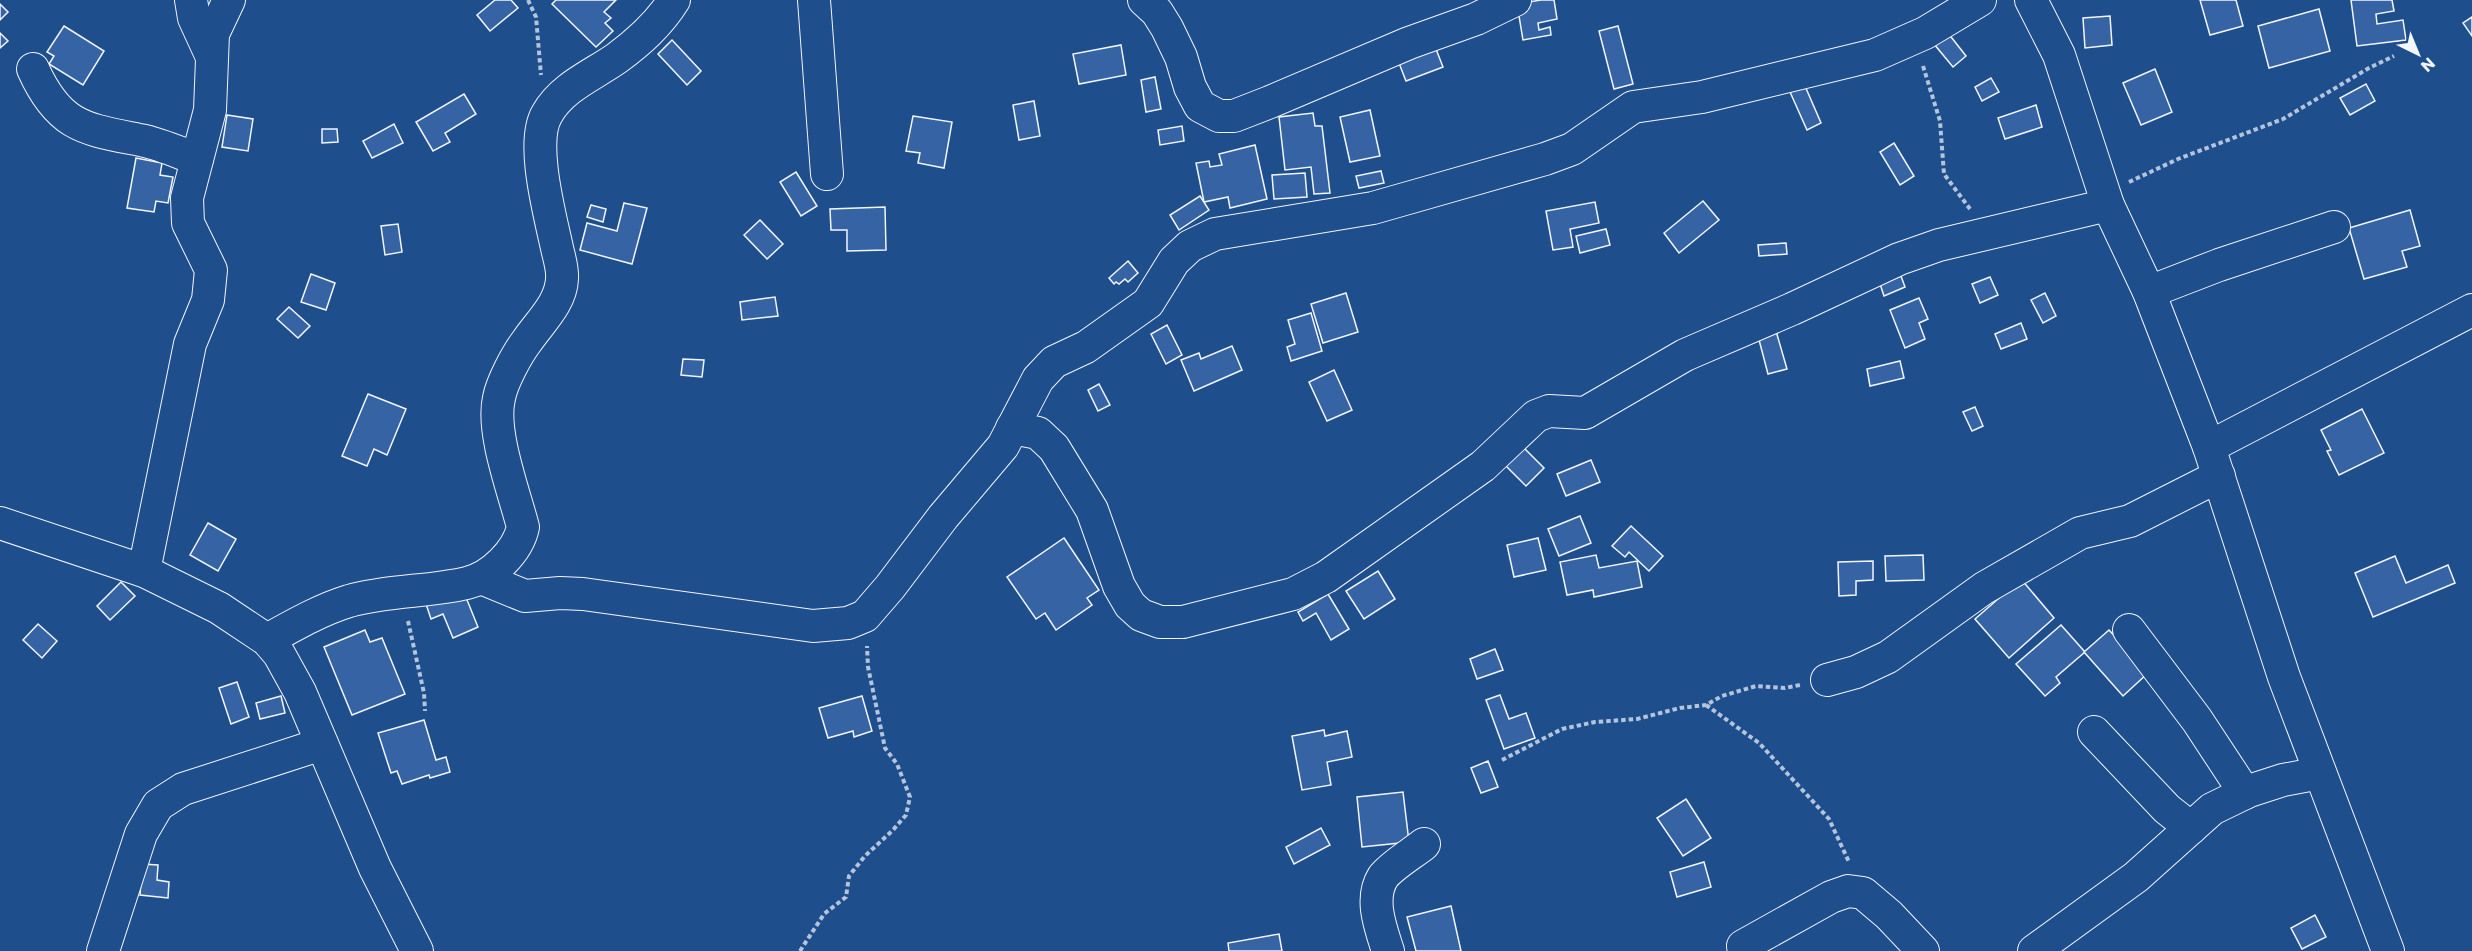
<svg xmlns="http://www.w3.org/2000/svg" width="2472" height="951" viewBox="0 0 2472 951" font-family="Poppins,sans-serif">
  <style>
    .building { fill: #3563a3; stroke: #f2f6ff; stroke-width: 1.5 }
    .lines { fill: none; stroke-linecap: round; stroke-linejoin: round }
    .minor-casing { stroke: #f2f6ff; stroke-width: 34 }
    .path { stroke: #b3c4dc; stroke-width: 4; stroke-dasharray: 4.5 3; stroke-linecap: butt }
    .minor { stroke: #1f4e8c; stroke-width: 32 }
  </style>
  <rect width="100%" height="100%" fill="#1f4e8c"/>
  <!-- building -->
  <g class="building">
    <polygon points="495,0 511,0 518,8 490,31 477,15"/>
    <polygon points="556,0 616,0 604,12 611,18 605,23 613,31 596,47 552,4"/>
    <polygon points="1541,0 1554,0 1557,19 1538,23 1539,30 1550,27 1551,35 1523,40 1517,4"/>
    <polygon points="2200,0 2236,0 2243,26 2210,35"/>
    <polygon points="2351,0 2392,0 2394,11 2376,14 2377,24 2403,20 2406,40 2357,46"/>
    <polygon points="0,4 8,12 0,20"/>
    <polygon points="2319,9 2330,51 2269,68 2258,26"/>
    <polygon points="2110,16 2112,45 2085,48 2083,18"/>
    <polygon points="2472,17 2472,36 2463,23"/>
    <polygon points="64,26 104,51 83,85 49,64 54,56 47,52"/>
    <polygon points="1618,26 1633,84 1614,89 1599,31"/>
    <polygon points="0,33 8,41 0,48"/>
    <polygon points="1948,33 1966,56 1953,67 1934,44"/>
    <polygon points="672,40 701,71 687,85 658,54"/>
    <polygon points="1434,44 1443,67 1406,81 1397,58"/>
    <polygon points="1121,45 1126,75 1079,84 1073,54"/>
    <polygon points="2155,69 2172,112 2141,125 2123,83"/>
    <polygon points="1155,77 1161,109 1146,112 1141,80"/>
    <polygon points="1991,78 1999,92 1982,101 1975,87"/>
    <polygon points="2366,84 2375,101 2350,115 2340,98"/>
    <polygon points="1805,86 1821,123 1807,130 1790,92"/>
    <polygon points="464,94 476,114 445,133 450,142 433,151 416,122"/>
    <polygon points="1034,101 1040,136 1019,140 1013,105"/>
    <polygon points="2036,105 2042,127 2005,139 1998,118"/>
    <polygon points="1370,110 1380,156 1350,162 1340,117"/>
    <polygon points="1313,113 1315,126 1322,126 1330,193 1314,194 1311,167 1285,170 1279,117"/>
    <polygon points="227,115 253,119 248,151 222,147"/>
    <polygon points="913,116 952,122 944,168 918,163 920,153 906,151"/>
    <polygon points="394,124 403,143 372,158 363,141"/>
    <polygon points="1182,126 1184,141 1160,145 1158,130"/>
    <polygon points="322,129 337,129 338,142 322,143"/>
    <polygon points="1894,143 1914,176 1900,185 1880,152"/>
    <polygon points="1255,145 1267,199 1230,208 1228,197 1204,202 1196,163 1209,161 1210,167 1222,165 1219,154"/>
    <polygon points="136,158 162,163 160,175 173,177 168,203 156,201 154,212 127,208"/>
    <polygon points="1381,171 1384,183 1359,188 1356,176"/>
    <polygon points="796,172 817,206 801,216 780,182"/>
    <polygon points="1305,173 1307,197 1274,199 1272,175"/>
    <polygon points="1200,196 1209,210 1179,230 1170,215"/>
    <polygon points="1703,201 1719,220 1679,253 1664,233"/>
    <polygon points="1595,202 1599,223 1570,229 1573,247 1553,250 1546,211"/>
    <polygon points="624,203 647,208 632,264 580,250 587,223 617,231"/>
    <polygon points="591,205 606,209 603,222 587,217"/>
    <polygon points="885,207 886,250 847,251 847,230 831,230 830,209"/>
    <polygon points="2410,210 2420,246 2402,251 2407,267 2364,279 2349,228"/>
    <polygon points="760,220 783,244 767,259 744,235"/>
    <polygon points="398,224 402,252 385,255 381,226"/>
    <polygon points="1606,229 1610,245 1580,253 1576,236"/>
    <polygon points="1786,243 1787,254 1759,256 1758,245"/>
    <polygon points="1128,261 1138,273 1128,282 1125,279 1119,284 1116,282 1114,284 1109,278"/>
    <polygon points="311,274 335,283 326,310 301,302"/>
    <polygon points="1901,276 1905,287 1884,296 1880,284"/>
    <polygon points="1990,277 1998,295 1980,303 1972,284"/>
    <polygon points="1346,293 1358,332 1323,343 1311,304"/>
    <polygon points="2045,293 2056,316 2043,323 2031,300"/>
    <polygon points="775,297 778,316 742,320 740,302"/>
    <polygon points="1919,298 1928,319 1919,323 1925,339 1905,348 1890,310"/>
    <polygon points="289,307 310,326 298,338 277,319"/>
    <polygon points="1311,313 1322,351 1291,361 1287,347 1295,344 1288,320"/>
    <polygon points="2021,323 2027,339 2001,349 1995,334"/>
    <polygon points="1167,325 1182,355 1166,364 1151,334"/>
    <polygon points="1776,331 1787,369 1768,374 1758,336"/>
    <polygon points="1232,346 1242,370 1194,391 1181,360 1199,353 1201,359"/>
    <polygon points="683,359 704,360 702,377 681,375"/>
    <polygon points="1900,361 1904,378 1870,386 1867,369"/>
    <polygon points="1334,370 1352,410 1327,421 1309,382"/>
    <polygon points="1099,384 1110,405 1098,411 1088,390"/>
    <polygon points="368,394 406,409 387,455 374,449 367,466 342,456"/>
    <polygon points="1975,407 1983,426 1972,431 1963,412"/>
    <polygon points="2362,409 2384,453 2339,475 2327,451 2331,450 2321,430"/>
    <polygon points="1521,445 1544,468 1526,486 1503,463"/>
    <polygon points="1591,460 1600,482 1566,496 1557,474"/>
    <polygon points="1580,516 1591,543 1559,556 1548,529"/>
    <polygon points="208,523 236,539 218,571 190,555"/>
    <polygon points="1631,526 1663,556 1649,571 1629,552 1625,557 1612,546"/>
    <polygon points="1064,538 1099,590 1087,598 1092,605 1056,630 1045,613 1036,619 1007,577"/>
    <polygon points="1538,538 1546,570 1514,577 1507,545"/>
    <polygon points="1596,555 1599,568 1637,561 1642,587 1594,597 1593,590 1567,595 1560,562"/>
    <polygon points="1923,555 1924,580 1886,581 1885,556"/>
    <polygon points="2395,556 2406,583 2448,565 2455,583 2373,617 2355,573"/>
    <polygon points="1873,561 1873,580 1856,581 1856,595 1839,596 1838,562"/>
    <polygon points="1378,571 1395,599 1364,619 1346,591"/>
    <polygon points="2021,579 2054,618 2009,658 1975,619"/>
    <polygon points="121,582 135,596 110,620 97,606"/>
    <polygon points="463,590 478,627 453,638 443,614 431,619 426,604"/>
    <polygon points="1328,594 1349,629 1331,640 1316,613 1303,621 1298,612"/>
    <polygon points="38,624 57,641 42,658 23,640"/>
    <polygon points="2061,625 2085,652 2056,677 2060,683 2045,696 2016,664"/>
    <polygon points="365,630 370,642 382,638 405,694 352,715 324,647"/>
    <polygon points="2109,630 2148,673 2123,696 2084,652"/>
    <polygon points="1495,649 1503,670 1477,679 1470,659"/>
    <polygon points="237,682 249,717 231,724 219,688"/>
    <polygon points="1500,695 1509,719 1526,713 1535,738 1504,749 1486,700"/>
    <polygon points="281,696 285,713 260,719 256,703"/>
    <polygon points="862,696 872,731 854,737 853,731 828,738 819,708"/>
    <polygon points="424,720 436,760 446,757 450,772 430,778 429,775 402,784 397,771 391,773 378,733"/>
    <polygon points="1324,730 1325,736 1347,731 1352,757 1327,762 1331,785 1302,790 1292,736"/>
    <polygon points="1488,761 1498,787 1481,793 1471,768"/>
    <polygon points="1403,792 1409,842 1362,847 1357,797"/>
    <polygon points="1686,799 1711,838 1683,856 1657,818"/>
    <polygon points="1321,828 1330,845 1294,864 1286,847"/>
    <polygon points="1704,862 1711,887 1677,897 1670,872"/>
    <polygon points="142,864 158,865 157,880 169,882 168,898 140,895"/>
    <polygon points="1451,906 1461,951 1416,951 1407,917"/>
    <polygon points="2315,915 2326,937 2302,949 2291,928"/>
    <polygon points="1279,934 1282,951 1229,951 1228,943"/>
  </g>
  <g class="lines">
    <defs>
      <g id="minor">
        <polyline points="191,0 194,18 211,55"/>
        <polyline points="814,0 827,174"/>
        <polyline points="1144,0 1157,12 1167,28 1181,57 1190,87 1200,106 1219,116 1234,116 1270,102 1409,43 1476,19 1515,0"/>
        <polyline points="2031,0 2059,55 2108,205 2149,292 2209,447 2284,677 2388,951"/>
        <path d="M 33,69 C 60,129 86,129 145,141 C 162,145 180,153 197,159"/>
        <polyline points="2149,292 2219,265 2334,227"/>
        <polyline points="1012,428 1038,433 1054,448 1092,510 1119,586 1130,605 1141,615 1160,622 1183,622 1293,594 1326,577 1483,466 1536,416 1549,411 1585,413 1685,355 1792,309 1899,259 1939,245 2108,205"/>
        <polyline points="2209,447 2472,310"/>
        <polyline points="0,523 144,571 219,608 267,640 279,654 300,692 375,868 417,951"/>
        <polyline points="144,571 190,344 208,300 211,270 188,223 187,198 210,110 213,34 229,0"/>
        <polyline points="481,578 525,596 560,593 583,594 813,626 848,623 865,616 890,587 943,517 1003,446 1038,379 1054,362 1086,347 1148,303 1174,261 1190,246 1215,234 1373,208 1545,159 1572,149 1633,107 1702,97 1875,55 1925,33 1980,0"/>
        <polyline points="2129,630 2197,720 2245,793"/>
        <path d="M 267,640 C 294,625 320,610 349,601 C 388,590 429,592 467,583 C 492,577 518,551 523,527 C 514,492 491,432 499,398 C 502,382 517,354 527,341 C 540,322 561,303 562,279 C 563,269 559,257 557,248 C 550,215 530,142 547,114 C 562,87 593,75 617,58 C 640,41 659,24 674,0"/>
        <polyline points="1827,680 1856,672 1888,657 1984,588 2080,533 2130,521 2219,476"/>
        <polyline points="2094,732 2167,809 2191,828"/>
        <polyline points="1743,946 1831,897 1848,891 1863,893 1889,915 1923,951"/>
        <polyline points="103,951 141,834 158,805 183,789 322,744"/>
        <path d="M 1388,951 C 1381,929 1369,899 1383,877 C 1391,866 1413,853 1424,844"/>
        <polyline points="2034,951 2136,877 2212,809 2249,791 2283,780 2320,773"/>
      </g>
    </defs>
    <!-- minor casing -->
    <use href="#minor" class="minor-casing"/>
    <!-- path -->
    <g class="path">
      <polyline points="528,0 536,17 541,75"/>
      <polyline points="1923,66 1940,121 1944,174 1970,209"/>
      <polyline points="2129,182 2178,159 2283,119 2369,68 2394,56"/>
      <polyline points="408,621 424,693 425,711"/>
      <polyline points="1706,705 1759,743 1808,796 1829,819 1849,862"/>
      <polyline points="1502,760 1562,729 1595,722 1637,719 1680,708 1706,705 1722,696 1756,686 1785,688 1800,685"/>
      <polyline points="800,951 824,914 846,897 849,876 865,856 893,830 906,815 910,797 897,764 885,748 868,667 867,646"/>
    </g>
    <!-- minor -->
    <use href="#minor" class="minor"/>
  </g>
  <!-- north arrow -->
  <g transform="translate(2418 54) rotate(137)" stroke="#1f4e8c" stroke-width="4.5" paint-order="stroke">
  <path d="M0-4.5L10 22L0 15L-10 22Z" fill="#f2f6ff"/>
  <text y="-9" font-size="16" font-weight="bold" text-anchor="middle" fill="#f2f6ff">N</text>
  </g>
</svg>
